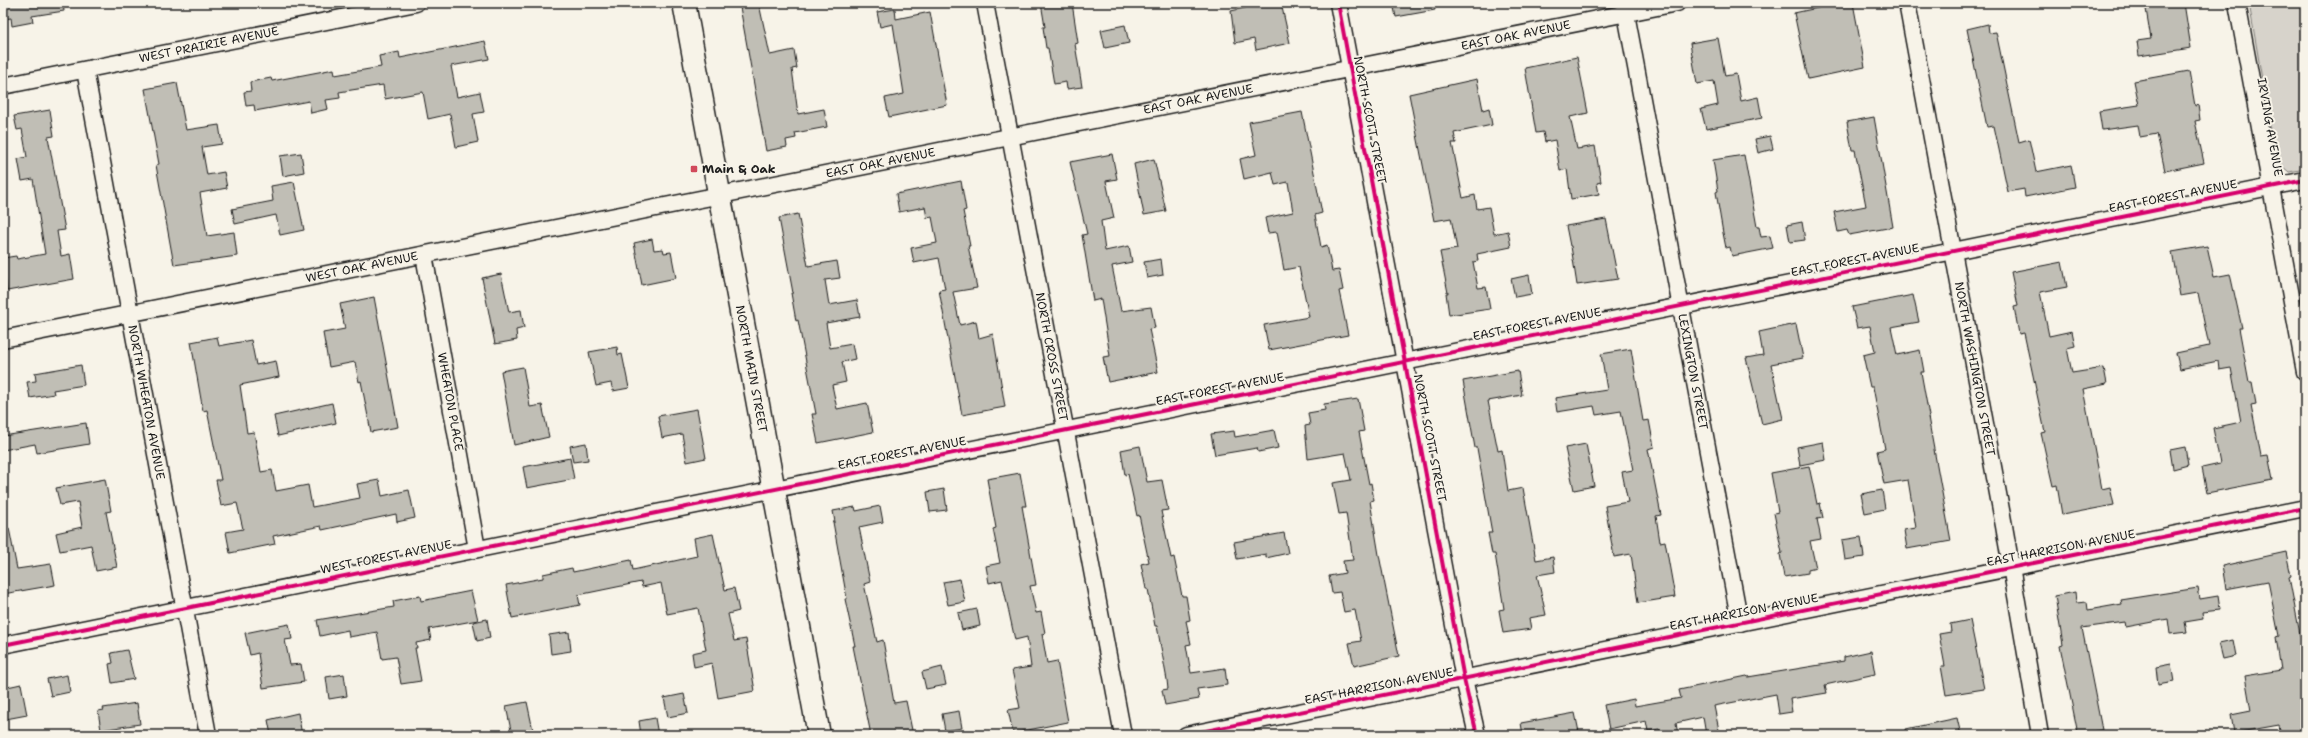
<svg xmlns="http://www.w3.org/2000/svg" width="2308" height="738" viewBox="0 0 2308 738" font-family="'Shantell Sans',sans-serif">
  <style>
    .green { fill: #d7d3cb; stroke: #7a7874 }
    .building { fill: #c0beb5; stroke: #1c1c1c }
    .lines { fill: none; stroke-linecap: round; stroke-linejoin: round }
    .street-casing { stroke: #1c1c1c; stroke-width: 19 }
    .secondary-casing { stroke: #1c1c1c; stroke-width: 25 }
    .street { stroke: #f7f3e8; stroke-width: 16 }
    .secondary { stroke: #f7f3e8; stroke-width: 22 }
    .cycleway-casing { stroke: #f7f3e8; stroke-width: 6 }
    .cycleway { stroke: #d6006c; stroke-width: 4 }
    .poi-dot { fill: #d1495b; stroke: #f7f3e8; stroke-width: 1.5 }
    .labels { text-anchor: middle; stroke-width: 4; stroke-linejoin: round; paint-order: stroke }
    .street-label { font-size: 12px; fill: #1c1c1c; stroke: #f7f3e8 }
    .poi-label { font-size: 12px; font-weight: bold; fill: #1c1c1c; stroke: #f7f3e8; text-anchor: start }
  </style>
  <rect width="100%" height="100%" fill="#f7f3e8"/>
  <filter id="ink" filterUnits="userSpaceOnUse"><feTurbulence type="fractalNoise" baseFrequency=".025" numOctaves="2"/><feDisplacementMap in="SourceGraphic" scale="8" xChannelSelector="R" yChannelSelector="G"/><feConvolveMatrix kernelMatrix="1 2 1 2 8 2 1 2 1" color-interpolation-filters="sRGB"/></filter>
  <g filter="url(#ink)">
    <!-- green -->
    <polygon class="green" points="2249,3 2305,3 2305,169 2289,172 2276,161"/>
    <!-- building -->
    <g class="building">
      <polygon points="3,3 63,3 64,11 32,16 33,22 12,26 11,18 3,19"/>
      <polygon points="1041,3 1072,3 1078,43 1075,44 1082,87 1067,89 1066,82 1054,84 1048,48 1046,48 1043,27 1045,27"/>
      <polygon points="1267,3 1281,3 1290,43 1256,50 1254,39 1235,43 1231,11"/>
      <polygon points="1393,3 1434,3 1435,10 1396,17"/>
      <polygon points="1841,3 1853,3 1865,67 1808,79 1794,13"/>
      <polygon points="2145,3 2184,3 2191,48 2139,56 2137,41 2151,39"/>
      <polygon points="759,4 770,55 794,50 797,68 792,69 798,114 824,109 827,127 795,133 796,138 786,140 787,147 766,151 740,7"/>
      <polygon points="895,9 896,19 930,12 947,105 889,117 885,98 904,94 893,24 880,27 877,12"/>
      <polygon points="1988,24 1989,33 1996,32 2019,142 2029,139 2036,172 2071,165 2075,187 2025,197 2024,189 2008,192 1994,126 1987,127 1967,29"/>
      <polygon points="1125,25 1129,43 1105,48 1101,30"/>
      <polygon points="1718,38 1725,76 1736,74 1741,101 1758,97 1762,118 1706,129 1701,109 1718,105 1714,81 1697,84 1690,43"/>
      <polygon points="485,41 489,59 451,66 457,97 480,92 484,112 473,114 478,142 456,147 450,114 428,119 423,92 385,99 383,85 339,92 340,98 326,100 328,109 311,113 309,101 255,111 254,105 246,106 244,92 251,91 250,82 271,78 272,81 334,69 335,75 381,67 379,56 399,52 400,58"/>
      <polygon points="1577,57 1588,113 1570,117 1577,149 1595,146 1601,182 1597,183 1599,194 1571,199 1567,169 1560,171 1555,140 1545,142 1543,132 1536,133 1525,68"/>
      <polygon points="2189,71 2195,106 2198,105 2200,120 2195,121 2204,163 2165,171 2157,134 2140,137 2138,125 2102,130 2099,111 2139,105 2134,81"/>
      <polygon points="1477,79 1483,110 1489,108 1492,125 1454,133 1456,143 1452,143 1463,198 1475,195 1477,209 1489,207 1494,234 1508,231 1511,247 1477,254 1478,261 1473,262 1478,288 1486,287 1490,309 1449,315 1446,293 1448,293 1440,252 1457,249 1451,218 1434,221 1409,94"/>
      <polygon points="177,83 186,130 219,125 222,144 202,147 207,175 224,172 227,188 200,193 207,236 234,232 237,256 174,265 156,165 159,164 145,89"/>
      <polygon points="50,110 54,136 48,137 65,230 57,231 61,256 70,254 74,279 7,291 3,258 16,256 17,259 45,254 33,179 22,181 18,159 27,157 22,129 17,130 14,116"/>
      <polygon points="1302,112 1322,213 1315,215 1321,247 1327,245 1332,271 1339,270 1343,290 1339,291 1348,335 1269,350 1264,325 1309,317 1299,267 1284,270 1277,232 1268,233 1265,218 1293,212 1288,182 1275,185 1272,172 1244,179 1240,159 1256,155 1249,122"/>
      <polygon points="1874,117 1893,227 1849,235 1847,230 1838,232 1834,212 1866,206 1855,150 1852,150 1847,122"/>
      <polygon points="1770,136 1773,149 1758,153 1755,139"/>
      <polygon points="301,153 304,172 283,176 280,156"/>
      <polygon points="1112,154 1117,179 1106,181 1114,218 1101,221 1105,251 1129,246 1132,262 1112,266 1121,311 1151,307 1155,328 1149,329 1158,372 1108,382 1103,357 1110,356 1101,299 1093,301 1082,235 1087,234 1070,162"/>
      <polygon points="1744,155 1757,227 1759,227 1761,237 1770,236 1773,248 1732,256 1730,247 1726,248 1723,233 1716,192 1718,191 1713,160"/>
      <polygon points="1154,159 1166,211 1144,215 1134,164"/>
      <polygon points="961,181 966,210 963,211 970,246 968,246 977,288 953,292 960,325 976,321 979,338 993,334 1005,407 962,415 939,290 945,289 939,258 914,263 911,248 937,243 932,217 927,218 925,207 899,212 896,194"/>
      <polygon points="294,182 304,230 280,235 276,215 235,224 232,209 273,201 271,186"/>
      <polygon points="798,214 808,266 837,261 840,278 825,280 829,305 857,300 860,317 826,323 830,348 852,344 855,359 842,362 846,382 832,385 837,409 867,403 873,432 818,443 812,414 816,414 798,320 796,321 791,293 793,293 779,218"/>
      <polygon points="1606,219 1618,279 1577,285 1571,246 1570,246 1566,226"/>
      <polygon points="1802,222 1805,240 1790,242 1787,225"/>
      <polygon points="652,239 654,250 663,249 664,253 671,252 676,278 642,285 634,243"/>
      <polygon points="2207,246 2214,277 2230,274 2242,328 2239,328 2249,382 2252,382 2256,404 2251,405 2261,456 2268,455 2273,480 2207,493 2202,468 2220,464 2213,428 2241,422 2231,368 2219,370 2218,361 2180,369 2176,353 2209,346 2198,293 2180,296 2172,252"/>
      <polygon points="1161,259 1163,275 1147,278 1144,262"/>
      <polygon points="2062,262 2067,287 2040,292 2049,336 2072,331 2075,346 2067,348 2072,373 2104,368 2107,384 2083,389 2102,489 2110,487 2114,505 2062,515 2057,485 2053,486 2045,451 2041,433 2045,432 2024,333 2019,334 2014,307 2018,306 2011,272"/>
      <polygon points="501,274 509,312 521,310 524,328 516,330 517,340 495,344 482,278"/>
      <polygon points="1529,275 1532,294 1515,297 1511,279"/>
      <polygon points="1913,295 1919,322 1891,327 1897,355 1920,350 1924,372 1921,372 1929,416 1928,417 1951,541 1907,549 1904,530 1916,528 1908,480 1884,484 1877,451 1885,449 1873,387 1870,387 1863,355 1875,352 1870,326 1857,328 1852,307"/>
      <polygon points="374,297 398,427 371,432 361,381 359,382 355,362 329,367 323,333 345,329 340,304"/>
      <polygon points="1796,324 1803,358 1771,364 1783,419 1762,424 1746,358 1763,355 1759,332"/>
      <polygon points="217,337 219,346 251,340 256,365 276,361 279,377 240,385 247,433 254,432 261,472 272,470 276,491 308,485 312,507 360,498 357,484 379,480 382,496 409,490 415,518 397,522 396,514 322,530 321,526 273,536 275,544 230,553 226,532 243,529 237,503 221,506 216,480 221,480 207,410 203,411 191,342"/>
      <polygon points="617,347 618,355 622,354 629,388 613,391 611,383 596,386 589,352"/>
      <polygon points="1631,349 1643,421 1649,420 1654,447 1648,449 1661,515 1656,516 1660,542 1665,541 1675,597 1638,603 1631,554 1614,557 1605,506 1628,502 1622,472 1633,470 1621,411 1596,415 1594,406 1557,412 1555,398 1607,390 1601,354"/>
      <polygon points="81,365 84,385 53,390 54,394 30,398 27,382 36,381 35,373"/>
      <polygon points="523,367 530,407 542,405 549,437 514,445 501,371"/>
      <polygon points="1518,371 1522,395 1488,401 1498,451 1502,450 1508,491 1523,488 1536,560 1553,557 1555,572 1537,575 1546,615 1529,618 1531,629 1503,633 1499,610 1504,609 1495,554 1492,554 1488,533 1492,533 1477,448 1475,448 1463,381"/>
      <polygon points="1358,399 1364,431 1359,432 1369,484 1371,483 1374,500 1370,501 1379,555 1399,656 1354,666 1349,643 1361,641 1355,610 1344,612 1340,592 1332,593 1329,576 1345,573 1343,561 1353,560 1346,513 1339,514 1333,483 1351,480 1345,453 1308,459 1305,426 1310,425 1308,413 1325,410 1324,404"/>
      <polygon points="332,403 336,423 278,436 274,416"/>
      <polygon points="697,409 706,458 687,462 682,434 662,438 658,416"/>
      <polygon points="86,423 89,444 37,453 35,444 3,450 3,436"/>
      <polygon points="1274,430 1278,448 1258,452 1257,448 1215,455 1211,434 1234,431 1235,437"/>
      <polygon points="1823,442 1826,460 1800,465 1797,447"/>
      <polygon points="586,443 588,460 573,462 570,446"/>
      <polygon points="1586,444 1594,486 1574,490 1565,448"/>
      <polygon points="1140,446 1147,482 1162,480 1168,510 1161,511 1171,558 1174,557 1182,596 1186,596 1190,620 1186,621 1191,644 1186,645 1191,673 1225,668 1227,685 1197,689 1199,699 1165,705 1162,690 1168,689 1167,680 1157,626 1155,626 1148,589 1146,589 1141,564 1149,562 1139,515 1137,516 1128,474 1125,475 1121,450"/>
      <polygon points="2185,447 2188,465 2173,469 2170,450"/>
      <polygon points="570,458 574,479 527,488 523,467"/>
      <polygon points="1809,466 1817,504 1820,503 1823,518 1817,519 1821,539 1810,541 1816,568 1808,570 1808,573 1784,577 1780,554 1782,553 1774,513 1778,512 1771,473"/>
      <polygon points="1020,473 1026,506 1022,506 1036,585 1030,586 1036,613 1041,612 1045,633 1042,634 1047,663 1057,661 1068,722 1013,733 1008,710 1020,708 1012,670 1031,667 1027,637 1015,640 1002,580 989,583 986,566 1000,563 993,529 996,528 987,479"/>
      <polygon points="105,479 111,511 106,512 117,567 96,571 91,545 60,551 56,533 82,527 78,502 60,505 56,488"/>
      <polygon points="944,489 947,510 930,512 927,492"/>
      <polygon points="1882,490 1885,509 1865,513 1861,494"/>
      <polygon points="880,506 883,522 859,527 870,582 864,584 877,642 883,640 894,703 906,701 913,735 871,735 853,646 855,646 845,599 847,599 833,522 835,522 833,511 855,507 856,511"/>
      <polygon points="9,528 17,569 51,564 55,585 3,594 3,529"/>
      <polygon points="1284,533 1288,553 1266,558 1266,554 1237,559 1234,542"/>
      <polygon points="713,534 725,590 734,588 739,611 728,614 734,641 746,639 755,691 718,698 712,663 694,667 692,653 706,650 698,608 667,614 661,583 642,587 641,582 578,595 580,605 512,618 506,585 543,578 543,574 572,568 573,572 631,560 633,570 697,556 694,538"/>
      <polygon points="1861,537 1864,557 1845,560 1842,540"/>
      <polygon points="2286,552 2291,576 2289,577 2304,655 2300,656 2305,689 2305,733 2281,735 2279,725 2234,733 2231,715 2251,711 2245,676 2281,670 2276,637 2279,636 2268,581 2226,589 2222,566"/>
      <polygon points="960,579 965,602 948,605 943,582"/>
      <polygon points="2198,588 2200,599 2218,596 2220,610 2202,612 2203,619 2185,622 2187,632 2170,634 2168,619 2126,627 2125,622 2082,628 2102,730 2078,734 2060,646 2063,645 2055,596 2075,592 2076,603 2087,602 2088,610 2122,604 2121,600"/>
      <polygon points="471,591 478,620 429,629 431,640 416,643 417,648 415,648 421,681 401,684 396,657 382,659 377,632 349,637 348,630 320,636 317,620 394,607 393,601 420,596 421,601"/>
      <polygon points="977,609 980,626 962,630 958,613"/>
      <polygon points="487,619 490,638 477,641 473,622"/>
      <polygon points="1970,620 1984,689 1946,695 1941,666 1945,666 1939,634 1951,632 1950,624"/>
      <polygon points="289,624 292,639 285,640 290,665 301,664 304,682 263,688 258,653 250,655 245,633"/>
      <polygon points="569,632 571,651 551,654 549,635"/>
      <polygon points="2233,640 2236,656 2223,659 2219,643"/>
      <polygon points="127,650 134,679 112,683 109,664 113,663 111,653"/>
      <polygon points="1871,651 1875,674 1825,685 1827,693 1790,699 1792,712 1779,714 1776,694 1714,706 1720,735 1706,735 1703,717 1676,723 1678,735 1661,735 1659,729 1648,731 1646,721 1609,729 1604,705 1634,699 1635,706 1681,698 1679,690 1747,676 1748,677 1844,661 1844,657"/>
      <polygon points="2171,664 2174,682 2158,685 2156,667"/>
      <polygon points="942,667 946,685 926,689 922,672"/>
      <polygon points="344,674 347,696 329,699 326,677"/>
      <polygon points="67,675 70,692 51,696 47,679"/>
      <polygon points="21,684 27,715 6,719 3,688"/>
      <polygon points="684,694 688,713 668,717 664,698"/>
      <polygon points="527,702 534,735 512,735 506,706"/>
      <polygon points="137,703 140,724 101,730 98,711 104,710 103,708"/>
      <polygon points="959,711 962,728 945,731 942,714"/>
      <polygon points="298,713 302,735 271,735 268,720"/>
      <polygon points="1575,713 1579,732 1565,735 1523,735 1521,723"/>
      <polygon points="655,718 658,735 641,735 639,721"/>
      <polygon points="1957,718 1961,735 1907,735 1906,729"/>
    </g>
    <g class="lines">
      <defs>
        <g id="street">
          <path id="s1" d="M 985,3 L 1123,735"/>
          <polyline points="1338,3 1464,679 1477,735"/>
          <path id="s2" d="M 1624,3 L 1740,623"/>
          <path id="s3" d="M 1907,3 L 2004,526 L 2040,735"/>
          <polyline points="2237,3 2305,372"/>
          <path id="s4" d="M 85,70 L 208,735"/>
          <path id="s5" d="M 3,86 L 416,3"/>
          <path id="s6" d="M 424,255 L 477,549"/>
          <path id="s7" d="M 3,339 L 1677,3"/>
          <polyline points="3,645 2305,180"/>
          <polyline points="1186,735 2305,508"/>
        </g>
        <g id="secondary">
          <path id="s8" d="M 684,3 L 819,735"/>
        </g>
      </defs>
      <!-- street casing -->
      <use href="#street" class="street-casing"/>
      <!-- secondary casing -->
      <use href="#secondary" class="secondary-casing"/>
      <!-- street -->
      <use href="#street" class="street"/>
      <!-- secondary -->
      <use href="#secondary" class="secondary"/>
      <defs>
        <g id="cycleway">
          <polyline points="1338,3 1464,679 1477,735"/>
          <polyline points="3,645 2305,180"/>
          <polyline points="1186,735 2305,508"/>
        </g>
      </defs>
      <!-- cycleway casing -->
      <use href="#cycleway" class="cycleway-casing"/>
      <!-- cycleway -->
      <use href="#cycleway" class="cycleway"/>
    </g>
  </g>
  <!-- markers -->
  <rect class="poi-dot" x="690" y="165" width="8" height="8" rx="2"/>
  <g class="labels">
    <!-- street labels -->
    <g class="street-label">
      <text dy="4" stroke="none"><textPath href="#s7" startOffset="1543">EAST OAK AVENUE</textPath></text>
      <text dy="4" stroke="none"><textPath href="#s5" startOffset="210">WEST PRAIRIE AVENUE</textPath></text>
      <text dy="4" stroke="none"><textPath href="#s7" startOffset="1219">EAST OAK AVENUE</textPath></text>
      <text transform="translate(1370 120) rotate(79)" y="4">NORTH SCOTT STREET</text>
      <text transform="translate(2270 127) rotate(80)" y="4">IRVING AVENUE</text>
      <text dy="4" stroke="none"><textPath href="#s7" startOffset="895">EAST OAK AVENUE</textPath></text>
      <text transform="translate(2173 196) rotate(-11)" y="4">EAST FOREST AVENUE</text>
      <text transform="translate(1855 260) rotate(-11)" y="4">EAST FOREST AVENUE</text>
      <text dy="4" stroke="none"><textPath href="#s7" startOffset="366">WEST OAK AVENUE</textPath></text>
      <text transform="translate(1537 324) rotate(-11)" y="4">EAST FOREST AVENUE</text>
      <text dy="4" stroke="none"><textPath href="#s1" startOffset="360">NORTH CROSS STREET</textPath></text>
      <text dy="4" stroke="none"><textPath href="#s8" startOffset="372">NORTH MAIN STREET</textPath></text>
      <text dy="4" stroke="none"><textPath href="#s3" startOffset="372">NORTH WASHINGTON STREET</textPath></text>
      <text dy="4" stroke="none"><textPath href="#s2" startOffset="375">LEXINGTON STREET</textPath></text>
      <text transform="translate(1220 389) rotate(-11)" y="4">EAST FOREST AVENUE</text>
      <text dy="4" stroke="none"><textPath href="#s4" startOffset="338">NORTH WHEATON AVENUE</textPath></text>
      <text dy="4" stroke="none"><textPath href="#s6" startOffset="149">WHEATON PLACE</textPath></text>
      <text transform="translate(1430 438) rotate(79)" y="4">NORTH SCOTT STREET</text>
      <text transform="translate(902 453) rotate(-11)" y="4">EAST FOREST AVENUE</text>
      <text transform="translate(2061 548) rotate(-11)" y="4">EAST HARRISON AVENUE</text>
      <text transform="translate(386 557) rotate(-11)" y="4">WEST FOREST AVENUE</text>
      <text transform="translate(1744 612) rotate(-11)" y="4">EAST HARRISON AVENUE</text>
      <text transform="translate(1379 686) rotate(-11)" y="4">EAST HARRISON AVENUE</text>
    </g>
    <!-- poi labels -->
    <g class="poi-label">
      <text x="702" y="173">Main &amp; Oak</text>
    </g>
  </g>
  <!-- margin -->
  <rect width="2308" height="738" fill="none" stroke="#f7f3e8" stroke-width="16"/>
  <rect x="8" y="8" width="2292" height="722" fill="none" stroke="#1c1c1c" stroke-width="1.5" filter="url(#ink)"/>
</svg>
